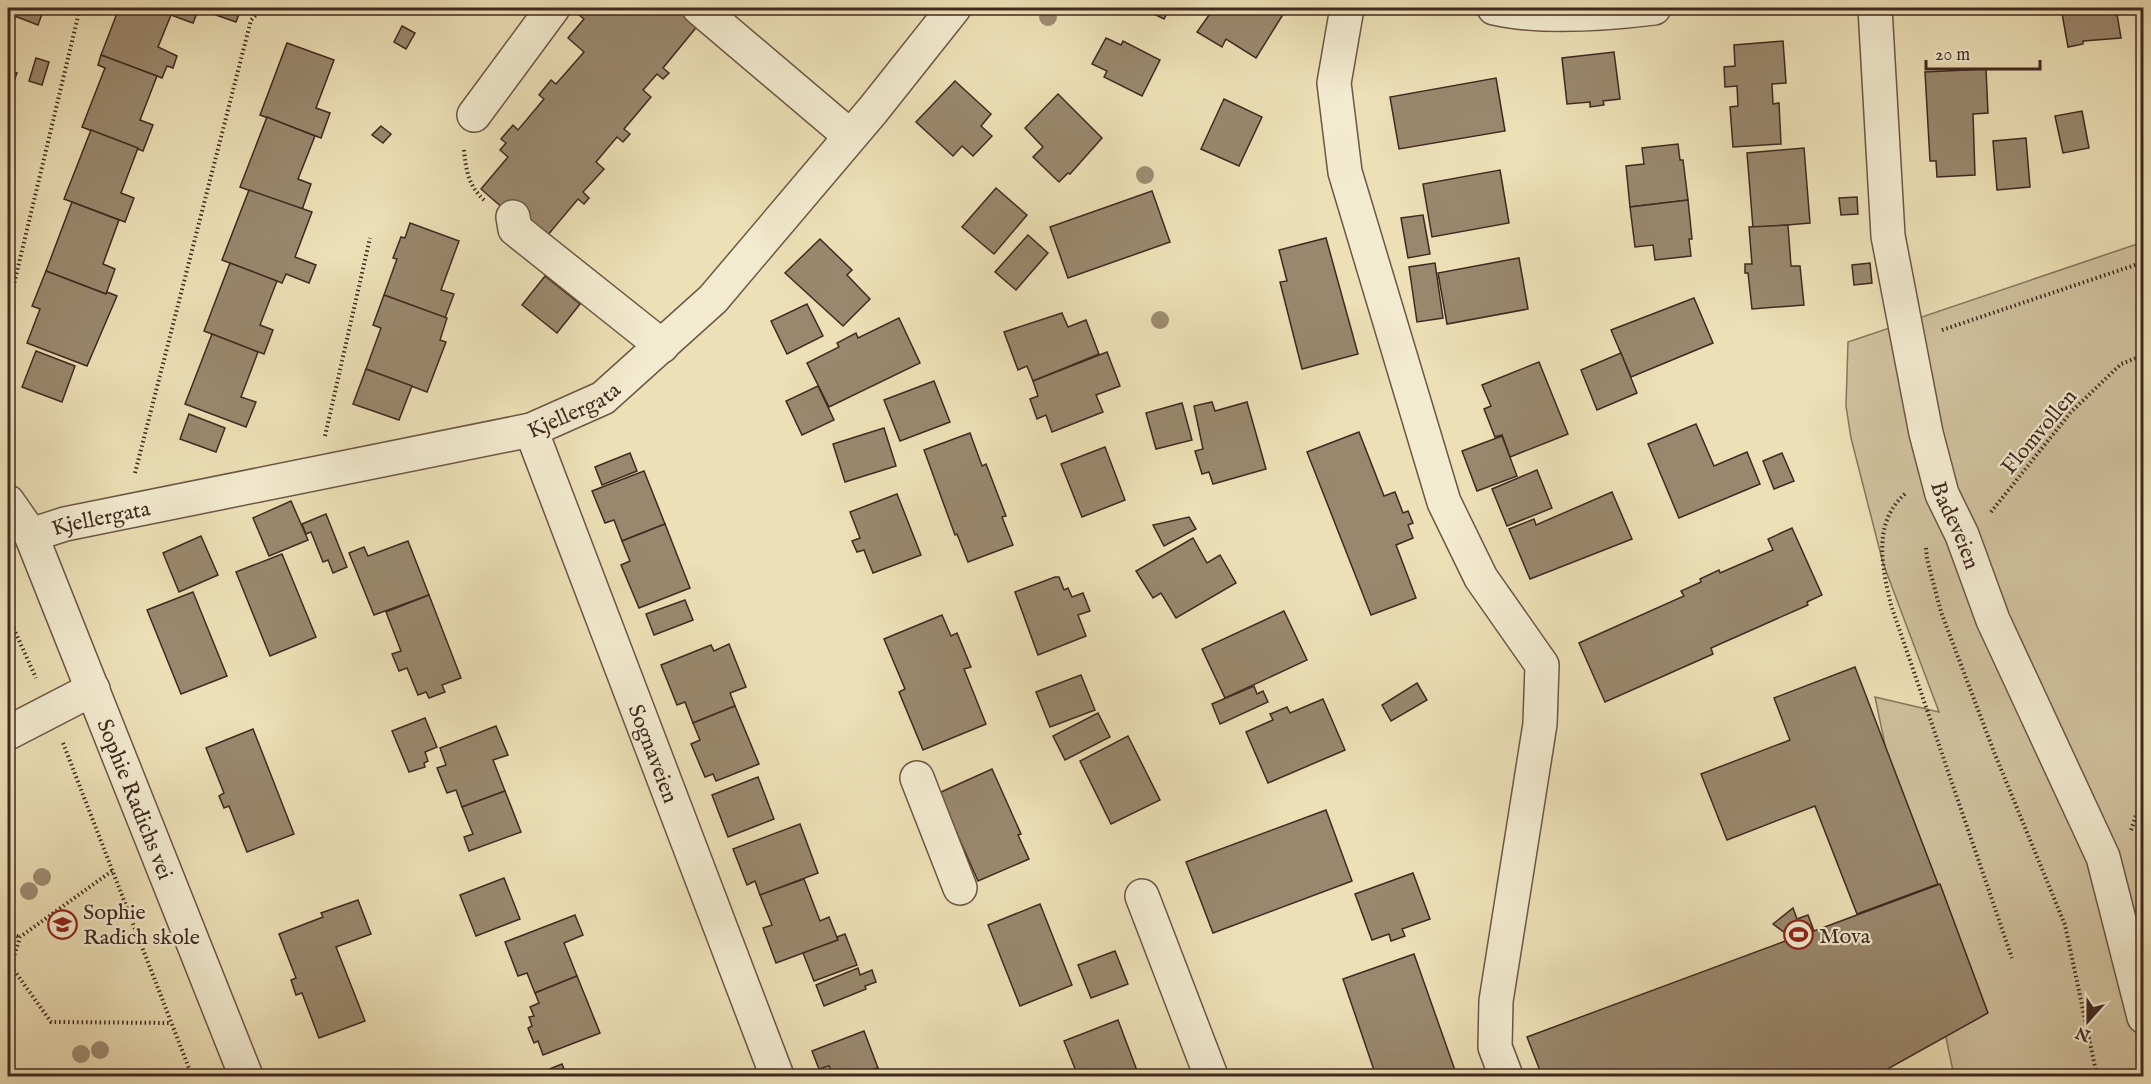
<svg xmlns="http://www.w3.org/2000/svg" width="2151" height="1084" viewBox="0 0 2151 1084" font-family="'IM FELL English',serif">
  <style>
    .green { fill: #d0c19d; stroke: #88755f; stroke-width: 1.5 }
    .building { fill: #9a886e; stroke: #402921; stroke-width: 1.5 }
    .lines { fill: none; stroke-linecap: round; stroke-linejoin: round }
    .minor-casing { stroke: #6b5746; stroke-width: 36 }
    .path { stroke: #402921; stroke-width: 4; stroke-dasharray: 1.5 3; stroke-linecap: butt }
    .minor { stroke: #f3ebd0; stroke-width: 33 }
    .tree { fill: #9e8c72 }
    .labels { text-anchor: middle; stroke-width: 4.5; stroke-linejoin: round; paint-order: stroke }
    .street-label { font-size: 22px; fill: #402921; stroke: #f3ebd0 }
    .poi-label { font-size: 22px; fill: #402921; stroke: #f3ebd0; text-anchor: start }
  </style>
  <rect width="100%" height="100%" fill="#ede0b6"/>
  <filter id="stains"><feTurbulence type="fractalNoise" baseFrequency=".00333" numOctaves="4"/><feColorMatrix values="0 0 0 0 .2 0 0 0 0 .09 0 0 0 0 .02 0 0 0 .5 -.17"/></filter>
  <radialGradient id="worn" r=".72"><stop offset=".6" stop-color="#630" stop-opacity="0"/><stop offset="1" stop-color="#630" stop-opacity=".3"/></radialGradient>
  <!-- green -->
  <polygon class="green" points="2143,242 2143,1076 1954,1076 1875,697 1939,712 1883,563 1851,438 1846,406 1848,342"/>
  <!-- building -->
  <g class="building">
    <polygon points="15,8 44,8 38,25 12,15"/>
    <polygon points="119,8 199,8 193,23 171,15 158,47 177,56 173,68 167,66 162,78 101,55"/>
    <polygon points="219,8 241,9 236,22 216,15"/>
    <polygon points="586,8 679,8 699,24 663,68 669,73 663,79 657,74 643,90 651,97 624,129 630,134 623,142 617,137 596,162 604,169 583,192 589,198 584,204 578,199 542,242 481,189 508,157 500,150 506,143 501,139 513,125 518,130 544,99 539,95 551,80 556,84 584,52 568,38 584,19 579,15"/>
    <polygon points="1142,8 1170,8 1164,19"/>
    <polygon points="1214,8 1287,8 1256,58 1226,39 1222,47 1197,32"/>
    <polygon points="2061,8 2116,8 2121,38 2083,41 2083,44 2068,47"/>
    <polygon points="402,26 415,33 406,49 394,42"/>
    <polygon points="1106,38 1121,45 1123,41 1160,60 1142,96 1104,77 1107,71 1092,64"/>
    <polygon points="1783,41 1786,83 1772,84 1773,104 1779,103 1781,144 1733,147 1730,107 1738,106 1737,86 1725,87 1724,67 1735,66 1734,45"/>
    <polygon points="287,43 334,60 316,108 330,113 321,138 260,115"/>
    <polygon points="8,51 14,54 8,69 17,73 8,97"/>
    <polygon points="1614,52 1620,99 1603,101 1604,105 1590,107 1590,102 1567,104 1562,58"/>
    <polygon points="101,55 157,76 140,120 153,125 143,151 82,127 105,68 98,65"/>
    <polygon points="36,58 49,62 42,85 29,81"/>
    <polygon points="1986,69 1988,113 1973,114 1975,175 1937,177 1936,161 1930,161 1925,72"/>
    <polygon points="1496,78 1505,131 1399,149 1390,97"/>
    <polygon points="955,81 991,114 981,126 992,136 973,156 962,146 953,156 916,122"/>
    <polygon points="1058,94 1102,138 1070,174 1068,173 1059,182 1033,157 1043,147 1025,128"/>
    <polygon points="1224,99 1262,117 1239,166 1201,149"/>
    <polygon points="2082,111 2089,148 2063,153 2055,116"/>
    <polygon points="267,117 315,136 298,179 311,184 302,210 240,187"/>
    <polygon points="381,126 391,134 383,143 372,135"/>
    <polygon points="91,130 138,148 121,193 134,198 125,222 64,199"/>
    <polygon points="2026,138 2030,187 1997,190 1993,141"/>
    <polygon points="1678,144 1680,160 1683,160 1688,200 1630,207 1626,166 1644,164 1642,148"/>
    <polygon points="1804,148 1810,223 1753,228 1747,153"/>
    <polygon points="1500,170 1509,223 1432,237 1423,184"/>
    <polygon points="996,188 1027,215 994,254 962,227"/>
    <polygon points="249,190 312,212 295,257 316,265 309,283 286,274 282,283 222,260"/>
    <polygon points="1152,191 1170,242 1068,278 1050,227"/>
    <polygon points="1857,197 1858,214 1841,215 1839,198"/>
    <polygon points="1688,200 1692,239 1689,239 1691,256 1655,260 1653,245 1635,247 1630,207"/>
    <polygon points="72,202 119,220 103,264 115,269 106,294 46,271"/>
    <polygon points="1423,215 1430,254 1408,258 1401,218"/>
    <polygon points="410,223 459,241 441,290 454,294 445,318 384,295 397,259 393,258 401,237 405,238"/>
    <polygon points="1788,225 1791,266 1800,266 1804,305 1752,309 1748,273 1745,273 1745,264 1752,264 1749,227"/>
    <polygon points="1028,235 1048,253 1016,290 995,272"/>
    <polygon points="1326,238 1358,354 1302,369 1280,282 1287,281 1279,250"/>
    <polygon points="820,239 852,270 847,275 870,299 843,326 785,273"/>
    <polygon points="1519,258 1528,309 1447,324 1438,273"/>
    <polygon points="230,263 277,281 260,325 273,330 264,354 204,331"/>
    <polygon points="1435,263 1443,318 1417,322 1409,267"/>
    <polygon points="1870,263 1872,283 1854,285 1852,265"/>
    <polygon points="46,271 106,294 107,292 117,296 87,366 27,343 40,309 32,306"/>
    <polygon points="545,276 580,304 557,333 522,305"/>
    <polygon points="384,295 447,318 440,340 446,342 427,392 366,369 381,328 373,325"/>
    <polygon points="1694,298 1713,343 1631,377 1611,330"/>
    <polygon points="807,304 823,336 787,354 771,321"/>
    <polygon points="1062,313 1068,327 1086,320 1099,354 1033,381 1027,366 1018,370 1004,332"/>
    <polygon points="899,318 920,363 829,407 807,363 839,347 837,343 856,333 858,338"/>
    <polygon points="212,334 258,352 241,397 256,402 246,427 185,404"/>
    <polygon points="36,351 75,366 62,402 22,387"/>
    <polygon points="1107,352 1120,386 1096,395 1103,412 1052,432 1046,415 1037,419 1030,399 1038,396 1033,381"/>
    <polygon points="1621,353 1637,393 1597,410 1581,370"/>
    <polygon points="1539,362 1568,434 1510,457 1502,435 1495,437 1484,409 1491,406 1482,385"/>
    <polygon points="366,369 412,386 399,420 353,404"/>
    <polygon points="934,381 950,422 900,441 884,400"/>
    <polygon points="818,386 834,420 802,435 786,401"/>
    <polygon points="1212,402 1215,411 1247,402 1266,469 1213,484 1209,472 1202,474 1195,451 1203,449 1194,406"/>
    <polygon points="1182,403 1192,440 1156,449 1146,413"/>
    <polygon points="189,414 225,428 216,452 180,439"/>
    <polygon points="1696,424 1714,466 1747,452 1760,484 1679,518 1648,444"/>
    <polygon points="884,428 896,466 845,482 833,444"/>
    <polygon points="1359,432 1384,496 1395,492 1403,513 1408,511 1413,523 1408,525 1413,538 1396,545 1416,598 1371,615 1307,452"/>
    <polygon points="970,433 982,466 986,464 1006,516 1002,517 1013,545 968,562 957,534 955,535 924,450"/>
    <polygon points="1502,436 1517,476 1477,491 1462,451"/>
    <polygon points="1105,447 1125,500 1082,517 1061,464"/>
    <polygon points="630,453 637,471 602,485 595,467"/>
    <polygon points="1782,453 1794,481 1774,489 1763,461"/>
    <polygon points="1537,470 1552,508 1507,526 1492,489"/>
    <polygon points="644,471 665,524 622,541 614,520 605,523 592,491"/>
    <polygon points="1612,492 1632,539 1530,579 1509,529 1534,519 1536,525"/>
    <polygon points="897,494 921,555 873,573 864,550 857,552 852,541 860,538 850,512"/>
    <polygon points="291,501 308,540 269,556 253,518"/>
    <polygon points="326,514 347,567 333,573 328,560 323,562 311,532 306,534 302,524"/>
    <polygon points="1189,517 1196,529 1164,546 1153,525"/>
    <polygon points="665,524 690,588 639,608 621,565 630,561 622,541"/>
    <polygon points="1792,528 1822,595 1807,602 1808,605 1711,648 1713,654 1605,702 1579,643 1684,596 1681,591 1701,582 1700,579 1719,570 1720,573 1773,550 1768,539"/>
    <polygon points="201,536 218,575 179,592 163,553"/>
    <polygon points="1193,538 1207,563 1220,555 1236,583 1176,618 1161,593 1153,598 1136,571"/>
    <polygon points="408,541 429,595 374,615 349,553 364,547 368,556"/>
    <polygon points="282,554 316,637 270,656 236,572"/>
    <polygon points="1055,577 1059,577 1064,590 1068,588 1072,597 1083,593 1090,611 1078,615 1086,636 1038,655 1015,592"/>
    <polygon points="193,592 227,676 181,694 147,610"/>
    <polygon points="429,595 461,678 442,685 445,692 429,698 426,692 418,695 407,668 399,671 392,654 401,651 386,612"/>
    <polygon points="685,600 693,620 654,635 646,614"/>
    <polygon points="1284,611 1307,660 1225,698 1202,649"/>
    <polygon points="942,615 951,636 957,633 971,667 964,669 986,724 923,750 899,692 905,689 884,639"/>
    <polygon points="729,644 746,687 730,693 735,706 693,723 685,702 677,705 661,665 711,645 714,651"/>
    <polygon points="1855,667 1938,884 1857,914 1815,806 1727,840 1701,774 1790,740 1774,698"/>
    <polygon points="1081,675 1095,710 1050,727 1036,692"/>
    <polygon points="1417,683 1427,700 1391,721 1382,705"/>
    <polygon points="1254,686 1257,694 1263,691 1268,702 1220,724 1212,704"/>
    <polygon points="1323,699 1345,750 1268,783 1246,732 1273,720 1270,714 1287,707 1290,713"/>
    <polygon points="735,706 759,764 716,781 713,774 705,777 691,744 700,740 693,723"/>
    <polygon points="1098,713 1110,737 1065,760 1053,736"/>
    <polygon points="425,718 437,747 425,752 428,761 424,763 425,767 409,772 392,731"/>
    <polygon points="496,726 508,755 493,760 505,791 462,807 456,790 447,793 437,768 446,765 440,748"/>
    <polygon points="253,729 294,834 247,852 229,806 224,808 219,796 224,793 206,748"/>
    <polygon points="1128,736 1160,800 1111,824 1080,761"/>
    <polygon points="992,769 1021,834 1018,835 1029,859 978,881 939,793"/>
    <polygon points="758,777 774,819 728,837 712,795"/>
    <polygon points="505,791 521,832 469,851 464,837 473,834 462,807"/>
    <polygon points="1326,810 1352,881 1213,933 1186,862"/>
    <polygon points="800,824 818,873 760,895 755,881 747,885 733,849"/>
    <polygon points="1413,873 1430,919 1402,929 1405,936 1391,941 1389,934 1372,940 1355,894"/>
    <polygon points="504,878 520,919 476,936 460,895"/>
    <polygon points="804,879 820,921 829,917 838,940 776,963 763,928 772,925 760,895"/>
    <polygon points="1940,884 1988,1013 1875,1076 1542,1076 1527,1037 1788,940 1785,933 1773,924 1793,908 1797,919 1808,915 1814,931"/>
    <polygon points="358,900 371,934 336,947 365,1021 319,1038 302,993 296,995 291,980 296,978 279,934 323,917 321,913"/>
    <polygon points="1040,904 1072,985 1020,1006 988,925"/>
    <polygon points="575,915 583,935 564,943 577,976 535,993 527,973 518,976 505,942"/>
    <polygon points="845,934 857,965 814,981 803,953 838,940 837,937"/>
    <polygon points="1115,951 1128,984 1091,998 1078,965"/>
    <polygon points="1414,954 1457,1076 1376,1076 1343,979"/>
    <polygon points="858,968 860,975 872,970 876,982 865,986 866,989 824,1006 816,985"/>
    <polygon points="577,976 600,1033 543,1055 538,1041 534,1043 528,1028 532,1026 529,1017 534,1016 530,1007 539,1003 535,993"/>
    <polygon points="1118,1020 1139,1076 1078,1076 1064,1041"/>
    <polygon points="864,1031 878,1068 855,1076 833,1076 829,1066 819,1069 812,1051"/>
    <polygon points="562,1064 567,1076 532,1076"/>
    <polygon points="878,1068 881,1076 855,1076"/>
  </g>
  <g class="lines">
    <defs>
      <g id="minor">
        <polyline points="699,8 850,136"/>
        <polyline points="1347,8 1334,83 1345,172 1444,502 1481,578 1542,665 1540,724 1496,1001 1495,1047 1506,1076"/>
        <path d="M 1494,8 C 1542,19 1605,14 1654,8"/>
        <path id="s1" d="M 1875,8 L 1888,236 L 1926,433 L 1942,494 L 1962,535 L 1993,620 L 2103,857 L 2144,1017"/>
        <polyline points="474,115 553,8"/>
        <polyline points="513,217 515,229 662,346"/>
        <path id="s2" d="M 531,430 L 777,1076"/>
        <path id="s3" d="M 8,502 L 31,535 L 246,1076"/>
        <path id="s4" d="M 31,535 L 65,524 L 531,430 L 603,398 L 713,299 L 873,110 L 954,8"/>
        <polyline points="8,733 93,689"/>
        <polyline points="917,778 960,888"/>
        <polyline points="1142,896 1211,1076"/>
      </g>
    </defs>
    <!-- minor casing -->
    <use href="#minor" class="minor-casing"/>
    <!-- path -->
    <g class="path">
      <path d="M 464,150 C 466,170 468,185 484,200"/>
      <polyline points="8,309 80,8"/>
      <polyline points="1942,330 2144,262"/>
      <polyline points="325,436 370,238"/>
      <polyline points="135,473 251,20 263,8"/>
      <path d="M 1905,494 C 1872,523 1882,567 1891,605 L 2012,958"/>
      <polyline points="1991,512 2071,412 2121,364 2144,355"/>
      <polyline points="1926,548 1927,559 1941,612 1994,752 2065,925 2097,1076"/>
      <polyline points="8,616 36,678"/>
      <polyline points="63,743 192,1076"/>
      <polyline points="2131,830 2144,792"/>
      <polyline points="112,871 20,937 11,966 51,1022 171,1023"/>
      <polyline points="8,933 20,937"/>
      <polyline points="8,975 11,967"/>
    </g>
    <!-- minor -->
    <use href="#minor" class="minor"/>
  </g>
  <!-- trees -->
  <g class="tree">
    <circle cx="1048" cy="17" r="9"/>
    <circle cx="1145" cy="175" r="9"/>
    <circle cx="1160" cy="320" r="9"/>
    <circle cx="42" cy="877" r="9"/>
    <circle cx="29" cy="891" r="9"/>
    <circle cx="100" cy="1050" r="9"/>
    <circle cx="81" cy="1054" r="9"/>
  </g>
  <!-- icons -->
  <defs>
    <symbol id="school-ring" viewBox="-11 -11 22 22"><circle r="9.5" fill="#f3ebd0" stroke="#8f2418" stroke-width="1.5"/><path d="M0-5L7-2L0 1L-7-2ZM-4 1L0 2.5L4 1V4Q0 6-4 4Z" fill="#8f2418"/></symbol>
    <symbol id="stadium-ring" viewBox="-11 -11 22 22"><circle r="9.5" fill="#f3ebd0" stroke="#8f2418" stroke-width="1.5"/><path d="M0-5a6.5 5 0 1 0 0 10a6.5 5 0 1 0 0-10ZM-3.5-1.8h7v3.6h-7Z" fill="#8f2418"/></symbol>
  </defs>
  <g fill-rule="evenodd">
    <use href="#school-ring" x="46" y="908" width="33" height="33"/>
    <use href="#stadium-ring" x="1782" y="918" width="33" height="33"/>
  </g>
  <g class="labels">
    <!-- street labels -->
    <g class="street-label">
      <text dy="8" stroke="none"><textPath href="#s4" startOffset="558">Kjellergata</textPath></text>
      <text transform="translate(2038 431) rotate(-50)" y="8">Flomvollen</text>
      <text dy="8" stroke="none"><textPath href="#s4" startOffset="72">Kjellergata</textPath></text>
      <text dy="8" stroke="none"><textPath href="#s1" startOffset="526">Badeveien</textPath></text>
      <text dy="8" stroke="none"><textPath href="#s2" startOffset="346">Sognaveien</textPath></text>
      <text dy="8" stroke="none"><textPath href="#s3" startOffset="324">Sophie Radichs vei</textPath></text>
    </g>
    <!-- poi labels -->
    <g class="poi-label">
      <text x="83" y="919">Sophie<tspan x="83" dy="25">Radich skole</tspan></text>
      <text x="1819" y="943">Mova</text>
    </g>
  </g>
  <!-- margin -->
  <rect width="2151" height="1084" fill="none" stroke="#ede0b6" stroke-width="30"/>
  <rect x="9" y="9" width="2133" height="1066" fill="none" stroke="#402921" stroke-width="3"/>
  <rect x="15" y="15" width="2121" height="1054" fill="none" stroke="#402921" stroke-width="1.5"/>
  <!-- north arrow -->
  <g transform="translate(2088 1021) rotate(201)" stroke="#f3ebd0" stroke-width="4.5" paint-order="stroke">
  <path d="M0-4.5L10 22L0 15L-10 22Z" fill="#402921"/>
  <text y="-9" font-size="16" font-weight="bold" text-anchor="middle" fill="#402921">N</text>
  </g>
  <!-- scale -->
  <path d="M1926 60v9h114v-9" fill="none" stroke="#402921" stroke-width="3"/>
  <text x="1935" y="60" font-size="18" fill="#402921" stroke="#f3ebd0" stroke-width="4.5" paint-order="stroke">20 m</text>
  <rect width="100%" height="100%" filter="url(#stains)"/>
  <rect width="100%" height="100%" fill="url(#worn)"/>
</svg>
